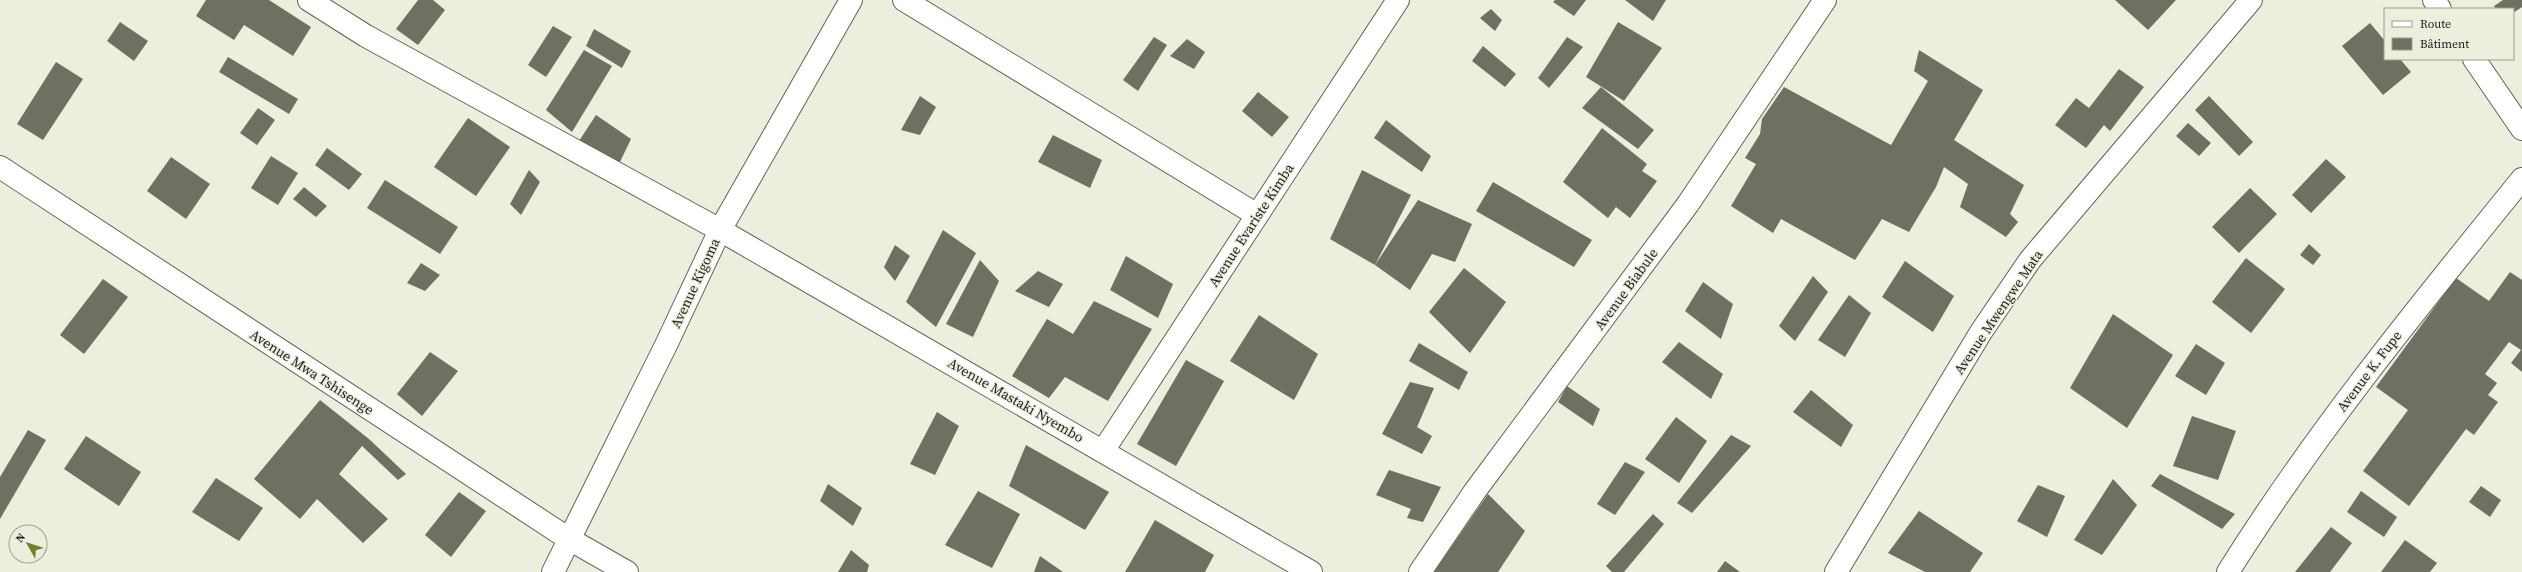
<svg xmlns="http://www.w3.org/2000/svg" width="2522" height="572" viewBox="0 0 2522 572" font-family="'Source Serif 4',serif">
  <style>
    .building { fill: #6e7062 }
    .lines { fill: none; stroke-linecap: round; stroke-linejoin: round }
    .minor-casing { stroke: #626355; stroke-width: 24 }
    .minor { stroke: #fff; stroke-width: 22 }
    .labels { text-anchor: middle; stroke-width: 3; stroke-linejoin: round; paint-order: stroke }
    .street-label { font-size: 14px; fill: #23231d; stroke: #ecefde }
  </style>
  <rect width="100%" height="100%" fill="#ecefde"/>
  <!-- building -->
  <g class="building">
    <polygon points="206,0 269,0 311,27 293,56 244,25 234,40 196,16"/>
    <polygon points="418,0 433,0 445,10 418,45 396,29"/>
    <polygon points="1555,0 1586,0 1574,16 1553,2"/>
    <polygon points="1625,0 1666,0 1653,21"/>
    <polygon points="2115,0 2176,0 2148,30"/>
    <polygon points="2503,0 2522,0 2522,7 2513,13 2513,9 2496,9 2494,6"/>
    <polygon points="1491,9 1502,20 1495,31 1480,18"/>
    <polygon points="120,22 148,41 134,61 107,41"/>
    <polygon points="1618,22 1662,48 1624,101 1586,77"/>
    <polygon points="2370,23 2385,41 2385,59 2400,59 2411,72 2383,95 2342,46"/>
    <polygon points="553,26 572,37 546,77 528,65"/>
    <polygon points="594,29 631,51 622,68 586,46"/>
    <polygon points="1154,37 1167,45 1138,91 1123,80"/>
    <polygon points="1567,37 1583,47 1549,88 1538,78"/>
    <polygon points="1187,39 1205,52 1194,69 1170,56"/>
    <polygon points="1483,46 1516,74 1505,87 1472,61"/>
    <polygon points="584,50 612,66 572,132 546,110"/>
    <polygon points="1919,50 1983,90 1954,140 2024,185 2010,214 2018,222 2006,237 1960,207 1968,184 1944,167 1936,187 1909,232 1882,219 1855,260 1781,219 1773,233 1731,206 1756,164 1745,158 1760,134 1762,119 1784,87 1891,145 1928,81 1914,71"/>
    <polygon points="228,57 298,99 289,114 219,72"/>
    <polygon points="56,62 83,79 43,140 17,124"/>
    <polygon points="2119,69 2144,87 2110,131 2104,125 2086,148 2055,125 2076,98 2089,108"/>
    <polygon points="1601,87 1654,130 1638,149 1582,108"/>
    <polygon points="1258,92 1289,117 1272,137 1242,111"/>
    <polygon points="920,96 936,107 920,135 901,130"/>
    <polygon points="2209,96 2253,142 2239,156 2195,110"/>
    <polygon points="258,108 275,120 257,145 240,133"/>
    <polygon points="596,115 631,139 619,164 579,141"/>
    <polygon points="468,118 510,147 476,196 434,167"/>
    <polygon points="1386,120 1431,156 1422,172 1374,138"/>
    <polygon points="2188,123 2211,143 2199,156 2176,136"/>
    <polygon points="1602,128 1647,164 1642,171 1657,181 1630,218 1616,207 1608,218 1563,182"/>
    <polygon points="1053,135 1102,160 1090,188 1038,162"/>
    <polygon points="327,148 362,174 349,190 315,165"/>
    <polygon points="271,156 298,173 278,205 251,188"/>
    <polygon points="171,157 210,184 186,219 147,191"/>
    <polygon points="2326,159 2346,177 2311,213 2292,195"/>
    <polygon points="529,170 540,182 521,215 510,204"/>
    <polygon points="1362,170 1411,195 1375,265 1330,239"/>
    <polygon points="385,180 458,227 440,254 367,208"/>
    <polygon points="1493,182 1592,240 1574,267 1476,211"/>
    <polygon points="304,187 327,206 316,217 293,199"/>
    <polygon points="2250,188 2277,214 2239,253 2212,227"/>
    <polygon points="1418,200 1472,224 1455,262 1432,254 1410,290 1375,265"/>
    <polygon points="943,230 976,253 936,327 906,302"/>
    <polygon points="2309,244 2321,255 2313,265 2300,255"/>
    <polygon points="895,245 910,256 895,281 884,267"/>
    <polygon points="1126,256 1173,284 1158,318 1110,290"/>
    <polygon points="2246,258 2285,289 2251,333 2212,302"/>
    <polygon points="980,260 999,281 973,337 946,324"/>
    <polygon points="1905,261 1954,296 1933,332 1882,297"/>
    <polygon points="421,263 440,275 425,291 407,283"/>
    <polygon points="1464,268 1506,302 1470,353 1429,312"/>
    <polygon points="1038,271 1063,284 1049,307 1015,291"/>
    <polygon points="2510,272 2522,280 2522,372 2511,363 2521,350 2509,342 2485,374 2497,383 2488,395 2498,402 2474,435 2466,429 2409,506 2363,471 2408,410 2376,387 2456,278 2489,301"/>
    <polygon points="1813,276 1828,292 1795,341 1779,326"/>
    <polygon points="103,279 128,297 84,354 60,335"/>
    <polygon points="1703,282 1733,304 1721,339 1685,311"/>
    <polygon points="1849,295 1871,313 1845,357 1818,340"/>
    <polygon points="1094,301 1152,329 1108,401 1065,377 1049,398 1012,376 1047,319 1073,334"/>
    <polygon points="2113,314 2173,355 2127,428 2070,388"/>
    <polygon points="1259,315 1318,354 1294,400 1230,361"/>
    <polygon points="1679,342 1723,374 1711,399 1662,362"/>
    <polygon points="1419,343 1468,372 1459,390 1409,361"/>
    <polygon points="2196,344 2225,363 2206,395 2175,376"/>
    <polygon points="430,352 458,371 422,416 397,394"/>
    <polygon points="1186,360 1224,381 1176,466 1137,444"/>
    <polygon points="1410,382 1434,388 1417,427 1432,436 1422,454 1382,434"/>
    <polygon points="1567,386 1600,409 1593,426 1558,402"/>
    <polygon points="1811,390 1853,425 1841,447 1793,412"/>
    <polygon points="320,400 369,439 406,474 398,480 362,446 339,474 388,519 363,543 317,499 300,519 254,479"/>
    <polygon points="937,412 959,426 935,475 910,464"/>
    <polygon points="2192,416 2236,431 2218,480 2173,466"/>
    <polygon points="1676,417 1707,441 1679,483 1645,459"/>
    <polygon points="28,430 46,440 0,519 0,477"/>
    <polygon points="1731,435 1751,446 1692,513 1677,503"/>
    <polygon points="86,436 141,472 119,506 64,469"/>
    <polygon points="1026,445 1109,492 1085,530 1009,486"/>
    <polygon points="1625,462 1645,472 1615,515 1597,504"/>
    <polygon points="1389,470 1441,487 1423,522 1407,518 1411,509 1376,495"/>
    <polygon points="2160,474 2235,514 2222,529 2151,486"/>
    <polygon points="216,478 263,508 239,541 192,512"/>
    <polygon points="2113,479 2137,505 2102,555 2074,540"/>
    <polygon points="828,484 862,508 853,526 820,501"/>
    <polygon points="2038,485 2065,496 2047,537 2017,521"/>
    <polygon points="2481,486 2501,500 2490,517 2469,502"/>
    <polygon points="978,491 1020,514 992,568 945,545"/>
    <polygon points="2361,491 2397,517 2384,537 2347,512"/>
    <polygon points="459,492 486,511 451,557 425,535"/>
    <polygon points="1488,494 1525,531 1498,572 1434,572"/>
    <polygon points="1919,511 1983,553 1970,572 1925,572 1888,553"/>
    <polygon points="1653,514 1664,524 1624,572 1612,572 1606,566"/>
    <polygon points="1155,520 1214,555 1205,572 1125,572"/>
    <polygon points="2331,527 2352,543 2330,572 2295,572"/>
    <polygon points="2405,540 2437,563 2430,572 2381,572"/>
    <polygon points="851,550 869,565 867,572 838,572"/>
    <polygon points="1040,556 1063,572 1034,572"/>
    <polygon points="1725,561 1740,572 1717,572"/>
  </g>
  <g class="lines">
    <defs>
      <g id="minor">
        <polyline points="309,0 366,36 720,230 1311,572"/>
        <polyline points="904,0 1257,215"/>
        <polyline points="2434,0 2440,9"/>
        <polyline points="2474,59 2522,129"/>
        <polyline points="0,167 569,539 627,572"/>
        <polyline points="1103,451 1398,0"/>
        <polyline points="553,572 667,343 720,230 851,0"/>
        <polyline points="1420,572 1475,491 1688,204 1825,0"/>
        <polyline points="1836,572 1981,332 2030,260 2251,0"/>
        <path d="M 2228,572 C 2315,433 2419,306 2522,179"/>
      </g>
    </defs>
    <!-- minor casing -->
    <use href="#minor" class="minor-casing"/>
    <!-- minor -->
    <use href="#minor" class="minor"/>
  </g>
  <g class="labels">
    <!-- street labels -->
    <g class="street-label">
      <text transform="translate(1251 225) rotate(-57)" y="5">Avenue Evariste Kimba</text>
      <text transform="translate(695 283) rotate(-65)" y="5">Avenue Kigoma</text>
      <text transform="translate(1626 289) rotate(-54)" y="5">Avenue Biabule</text>
      <text transform="translate(1998 312) rotate(-56)" y="5">Avenue Mwengwe Mata</text>
      <text transform="translate(2369 371) rotate(-53)" y="5">Avenue K. Fupe</text>
      <text transform="translate(312 372) rotate(33)" y="5">Avenue Mwa Tshisenge</text>
      <text transform="translate(1016 400) rotate(30)" y="5">Avenue Mastaki Nyembo</text>
    </g>
  </g>
  <!-- legend -->
  <rect x="2384" y="8" width="130" height="52" fill="#ecefde" stroke="#9c9d91"/>
  <rect x="2392" y="21" width="20" height="6" fill="#ffffff" stroke="#9c9d91"/>
  <text x="2420" y="28" font-size="12" fill="#23231d">Route</text>
  <rect x="2392" y="38" width="20" height="12" fill="#6e7062" stroke="#9c9d91"/>
  <text x="2420" y="48" font-size="12" fill="#23231d">Bâtiment</text>
  <!-- north arrow -->
  <g transform="translate(28 544) rotate(309)"><circle r="19" fill="#ecefde" stroke="#9c9d91"/>
  <path d="M0-3L7 15L0 10L-7 15Z" fill="#797f29"/>
  <text y="-6" font-size="11" font-weight="bold" text-anchor="middle" fill="#23231d">N</text>
  </g>
</svg>
